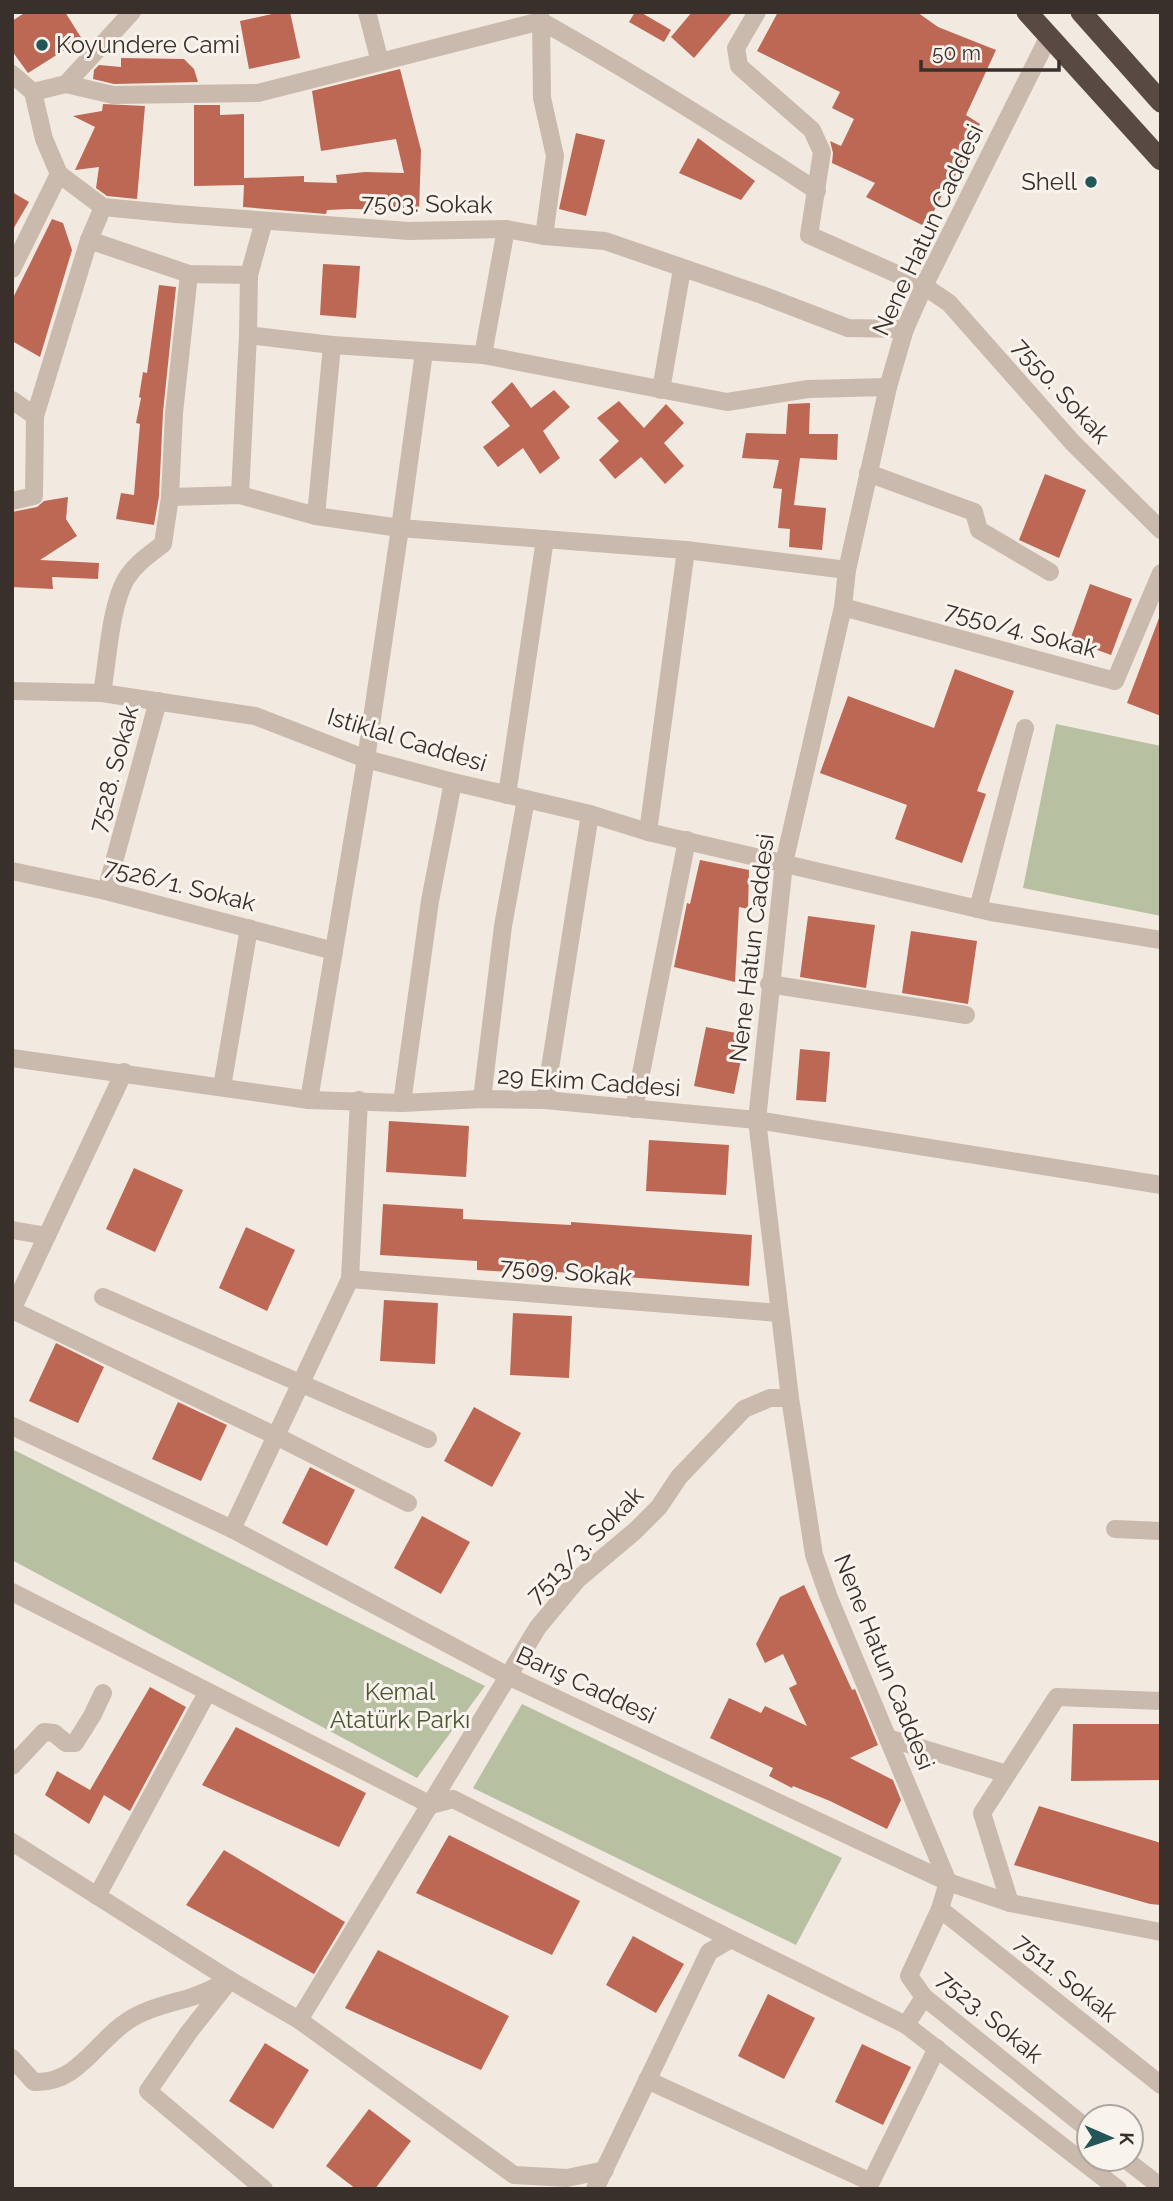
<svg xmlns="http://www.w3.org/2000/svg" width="1173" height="2201" viewBox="0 0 1173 2201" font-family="Raleway,sans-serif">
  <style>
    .green { fill: #b8c0a2 }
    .building { fill: #bd6854 }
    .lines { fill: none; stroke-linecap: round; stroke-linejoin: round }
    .minor { stroke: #cab9ad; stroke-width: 18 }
    .highway { stroke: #594943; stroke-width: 21 }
    .poi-dot { fill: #235757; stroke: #f9f3ee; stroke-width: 2.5 }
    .labels { text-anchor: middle; stroke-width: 6; stroke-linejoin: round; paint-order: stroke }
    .poi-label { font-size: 24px; fill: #392f2b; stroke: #f9f3ee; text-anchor: start }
    .street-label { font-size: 24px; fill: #392f2b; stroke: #f9f3ee }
    .park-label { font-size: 24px; fill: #4a5531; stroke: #f9f3ee }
  </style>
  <rect width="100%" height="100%" fill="#f2e9e1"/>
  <!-- green -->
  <g class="green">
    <polygon points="1056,724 1161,746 1161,916 1023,888"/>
    <polygon points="12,1449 485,1686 417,1778 12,1560"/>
    <polygon points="522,1704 842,1858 796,1945 473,1788"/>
  </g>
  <!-- building -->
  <g class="building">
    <polygon points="26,12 65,12 82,39 28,73 12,51 12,21"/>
    <polygon points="281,12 290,12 300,58 249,69 240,21"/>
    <polygon points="635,12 640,12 671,30 664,42 629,22"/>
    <polygon points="692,12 733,12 694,58 671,37"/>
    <polygon points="778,12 917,12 938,27 996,50 966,115 980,124 953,180 950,179 926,227 866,197 875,183 832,163 833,153 830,141 841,146 854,119 832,108 840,92 757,51"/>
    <polygon points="121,58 184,59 194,69 198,82 114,84 93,79 94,70 99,65 121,67"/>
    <polygon points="400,69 421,150 419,213 415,213 414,210 350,209 327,210 326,214 243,207 244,185 194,186 194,105 220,105 220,115 244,114 244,178 304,176 304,182 337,183 336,175 365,172 404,173 396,139 321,151 312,91"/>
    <polygon points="103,104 145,106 137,199 107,196 96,188 99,167 75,170 95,127 73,116 102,111"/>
    <polygon points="576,133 605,140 586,216 559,209"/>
    <polygon points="698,138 755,181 741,200 679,173"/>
    <polygon points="12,192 29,202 12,231"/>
    <polygon points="52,219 63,223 72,250 40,357 12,341 12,300"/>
    <polygon points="323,264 360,266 356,318 320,315"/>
    <polygon points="159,285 176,287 163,412 159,496 154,525 116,519 121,493 134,495 140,424 136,423 141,398 139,397 143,372 147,373"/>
    <polygon points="512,382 531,408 554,390 570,407 543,431 560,458 540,474 523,448 498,467 483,447 510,426 491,402"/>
    <polygon points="619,401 644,428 666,404 684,423 664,443 684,466 665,484 641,457 615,479 599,460 619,441 597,418"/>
    <polygon points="810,403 809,434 838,434 837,460 800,458 794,505 826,508 822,550 789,547 790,529 778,528 782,489 773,488 779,460 742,458 746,433 786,434 788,404"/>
    <polygon points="1045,474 1086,490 1059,558 1019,540"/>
    <polygon points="68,497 66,519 77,536 40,560 99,563 98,579 52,577 53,589 12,587 12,512 37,507 44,501"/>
    <polygon points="1090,584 1132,599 1111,655 1070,640"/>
    <polygon points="1159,618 1161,619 1161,716 1127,703"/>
    <polygon points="955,669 1014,691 977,791 986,794 962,863 895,839 907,805 820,773 848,696 934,728"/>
    <polygon points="700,860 749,870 748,909 739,907 735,982 674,967 687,903 690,904"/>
    <polygon points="808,916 875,925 866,988 800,977"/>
    <polygon points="911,931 977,941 968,1004 902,993"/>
    <polygon points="706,1027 746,1035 734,1094 694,1086"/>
    <polygon points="800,1049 830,1052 826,1102 796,1100"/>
    <polygon points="389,1121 469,1126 466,1177 386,1172"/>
    <polygon points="649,1140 729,1145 726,1195 646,1191"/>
    <polygon points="134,1168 183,1190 155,1252 106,1229"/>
    <polygon points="383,1204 463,1209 463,1219 571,1225 571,1222 752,1235 749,1286 557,1272 557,1275 477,1270 477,1261 380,1255"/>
    <polygon points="246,1227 295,1250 267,1311 219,1288"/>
    <polygon points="384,1300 438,1303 435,1364 380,1361"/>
    <polygon points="513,1313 572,1316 569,1378 510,1375"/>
    <polygon points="56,1343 104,1367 78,1423 29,1401"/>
    <polygon points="178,1402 227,1425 201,1481 152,1459"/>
    <polygon points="474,1407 521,1433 492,1487 444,1461"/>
    <polygon points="310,1467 355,1490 327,1546 282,1523"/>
    <polygon points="422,1516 470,1542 441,1594 394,1568"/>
    <polygon points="804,1585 852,1690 855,1689 878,1745 850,1758 893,1780 901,1800 887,1829 830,1801 793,1786 792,1788 769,1776 773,1768 710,1738 729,1698 761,1713 765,1706 807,1726 789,1688 797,1684 783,1654 765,1663 756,1644 780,1597"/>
    <polygon points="150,1687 186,1707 130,1811 104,1795 89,1824 45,1795 57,1771 90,1790"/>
    <polygon points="1073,1724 1161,1724 1161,1780 1071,1781"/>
    <polygon points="236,1727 366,1793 339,1847 202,1785"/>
    <polygon points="1039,1806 1161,1843 1161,1905 1150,1904 1014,1865"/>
    <polygon points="449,1835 580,1901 552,1955 416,1893"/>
    <polygon points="224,1850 345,1922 314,1974 186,1905"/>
    <polygon points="633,1936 684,1964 656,2013 606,1985"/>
    <polygon points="378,1950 509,2016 481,2070 345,2008"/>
    <polygon points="768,1994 815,2018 784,2079 738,2056"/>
    <polygon points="265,2043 309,2070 273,2129 229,2101"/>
    <polygon points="862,2044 911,2067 883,2125 835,2102"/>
    <polygon points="369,2109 411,2141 375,2189 356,2189 326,2166"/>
  </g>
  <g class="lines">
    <!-- minor -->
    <g class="minor">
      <polyline points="367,12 380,62 541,21 539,12"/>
      <polyline points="757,12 736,48 739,66 812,130 822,152 809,235 924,286 949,303 1073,443 1161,530"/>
      <polyline points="12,74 33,92 44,139 59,174 103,207 176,214 409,231 506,229 544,236 605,241 762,295 848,328 905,329"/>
      <polyline points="66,84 113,95 258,93 380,62"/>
      <polyline points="33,92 66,84 132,12"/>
      <path d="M 544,236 L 555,156 L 542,98 L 541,21 C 635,74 726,131 817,191"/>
      <polyline points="89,240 189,274 249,275 248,335 332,345 483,355 727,402 808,389 888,387"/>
      <polyline points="12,269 59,174"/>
      <polyline points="249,275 264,221"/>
      <polyline points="424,352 400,528 686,550 847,570"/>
      <polyline points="483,355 506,229"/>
      <polyline points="661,390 682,269"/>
      <polyline points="12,400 35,416 89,240 103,207"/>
      <polyline points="868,473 974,512 979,530 1050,572"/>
      <polyline points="240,495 248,335"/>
      <polyline points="170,497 240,495 316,516 400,528 366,759 309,1100"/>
      <polyline points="12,501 34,496 35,416"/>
      <polyline points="316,516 332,345"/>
      <polyline points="843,607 1115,681 1161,573"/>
      <polyline points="12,691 102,693 255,716 366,759 453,782 590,814 648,832 991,912 1161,940"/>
      <path d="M 102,693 C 108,660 110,607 126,579 C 135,564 149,555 163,544 L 170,497 L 174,413 L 189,274"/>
      <polyline points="507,795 545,539"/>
      <polyline points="648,832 686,550"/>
      <polyline points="12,871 106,891 334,951"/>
      <polyline points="106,891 158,701"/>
      <polyline points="978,909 1025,728"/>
      <polyline points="769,984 966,1015"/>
      <polyline points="12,1058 309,1100 402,1103 482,1099 545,1100 757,1120 1161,1185"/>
      <polyline points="222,1087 249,928"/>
      <polyline points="482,1099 503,926 526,799"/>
      <polyline points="545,1100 590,814"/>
      <polyline points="402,1103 430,901 453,782"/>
      <polyline points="634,1109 687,840"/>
      <polyline points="12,1230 47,1236"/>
      <polyline points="350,1279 779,1313"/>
      <polyline points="103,1297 428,1439"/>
      <polyline points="12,1310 276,1436 408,1503"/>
      <polyline points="12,1310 124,1072"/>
      <polyline points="12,1426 232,1529 510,1677 948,1882 1010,1903 1161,1932"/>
      <polyline points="232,1529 350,1279 359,1100"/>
      <polyline points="1115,1529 1161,1531"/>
      <polyline points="12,1592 431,1805 453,1799 731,1939"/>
      <polyline points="888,1738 1007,1774"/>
      <polyline points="12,1766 44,1732 54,1733 66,1743 75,1743 92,1716 103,1693"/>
      <polyline points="12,1842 230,1980"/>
      <polyline points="948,1882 829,1598 814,1555 790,1398 757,1120 784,863 843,607 847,570 888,387 905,329 924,286 1049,36"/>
      <polyline points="948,1882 940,1909 909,1976 924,1997 1089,2130"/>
      <polyline points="97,1896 207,1693"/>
      <polyline points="1010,1903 982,1813 1057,1697 1161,1701"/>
      <polyline points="940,1909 1161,2085"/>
      <polyline points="299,2020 538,1627 578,1579 635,1531 659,1507 679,1477 744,1409 770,1398 790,1398"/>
      <polyline points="906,2025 1118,2189"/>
      <path d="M 12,2058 L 34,2082 C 75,2084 93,2047 122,2025 C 142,2009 169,2004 192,1997 C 204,1993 216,1987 227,1982"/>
      <polyline points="647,2080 871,2182 937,2048"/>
      <polyline points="1125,2159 1161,2187"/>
      <polyline points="264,2189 148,2091 189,2032 230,1980 299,2020 514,2175 567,2178 605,2170"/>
      <polyline points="595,2189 709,1952 731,1939 906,2025 924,1997"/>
    </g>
    <!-- highway -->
    <g class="highway">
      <polyline points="1027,12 1161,160"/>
      <polyline points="1081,12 1161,102"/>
    </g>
  </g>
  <!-- markers -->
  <g class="poi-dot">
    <circle cx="42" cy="45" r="7"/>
    <circle cx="1091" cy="182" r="7"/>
  </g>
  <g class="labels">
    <!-- poi labels -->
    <g class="poi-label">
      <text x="56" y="53">Koyundere Cami</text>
      <text x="1077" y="190" text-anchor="end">Shell</text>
    </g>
    <!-- street labels -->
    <g class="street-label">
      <text transform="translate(427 204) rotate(1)" y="8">7503. Sokak</text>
      <text transform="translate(928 230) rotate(-65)" y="8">Nene Hatun Caddesi</text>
      <text transform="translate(1061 391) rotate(48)" y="8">7550. Sokak</text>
      <text transform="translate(1021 630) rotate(15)" y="8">7550/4. Sokak</text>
      <text transform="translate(407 740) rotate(17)" y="8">Istiklal Caddesi</text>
      <text transform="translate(114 769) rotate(-75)" y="8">7528. Sokak</text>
      <text transform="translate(180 885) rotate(14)" y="8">7526/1. Sokak</text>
      <text transform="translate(752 948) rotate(-83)" y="8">Nene Hatun Caddesi</text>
      <text transform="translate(589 1082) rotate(4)" y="8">29 Ekim Caddesi</text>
      <text transform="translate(566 1272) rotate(5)" y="8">7509. Sokak</text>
      <text transform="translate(585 1545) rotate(-45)" y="8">7513/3. Sokak</text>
      <text transform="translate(884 1662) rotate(68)" y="8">Nene Hatun Caddesi</text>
      <text transform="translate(586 1685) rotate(25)" y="8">Barış Caddesi</text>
      <text transform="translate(1066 1978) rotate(39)" y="8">7511. Sokak</text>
      <text transform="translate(990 2017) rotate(40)" y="8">7523. Sokak</text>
    </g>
    <!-- park labels -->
    <g class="park-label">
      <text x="400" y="1700">Kemal<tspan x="400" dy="28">Atatürk Parkı</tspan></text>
    </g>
  </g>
  <!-- border -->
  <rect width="1173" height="2201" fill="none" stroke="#392f2b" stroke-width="28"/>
  <!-- north arrow -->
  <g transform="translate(1110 2138) rotate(92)"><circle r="33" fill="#f9f3ee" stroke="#aca5a0" stroke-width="2"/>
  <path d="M0-5L12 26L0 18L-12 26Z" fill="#235757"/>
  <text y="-10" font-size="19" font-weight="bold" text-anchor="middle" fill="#392f2b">K</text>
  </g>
  <!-- scale -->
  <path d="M921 60v10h138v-10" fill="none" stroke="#392f2b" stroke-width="3.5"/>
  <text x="932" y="60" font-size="21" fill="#392f2b" stroke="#f9f3ee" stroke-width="5" paint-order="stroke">50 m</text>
</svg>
